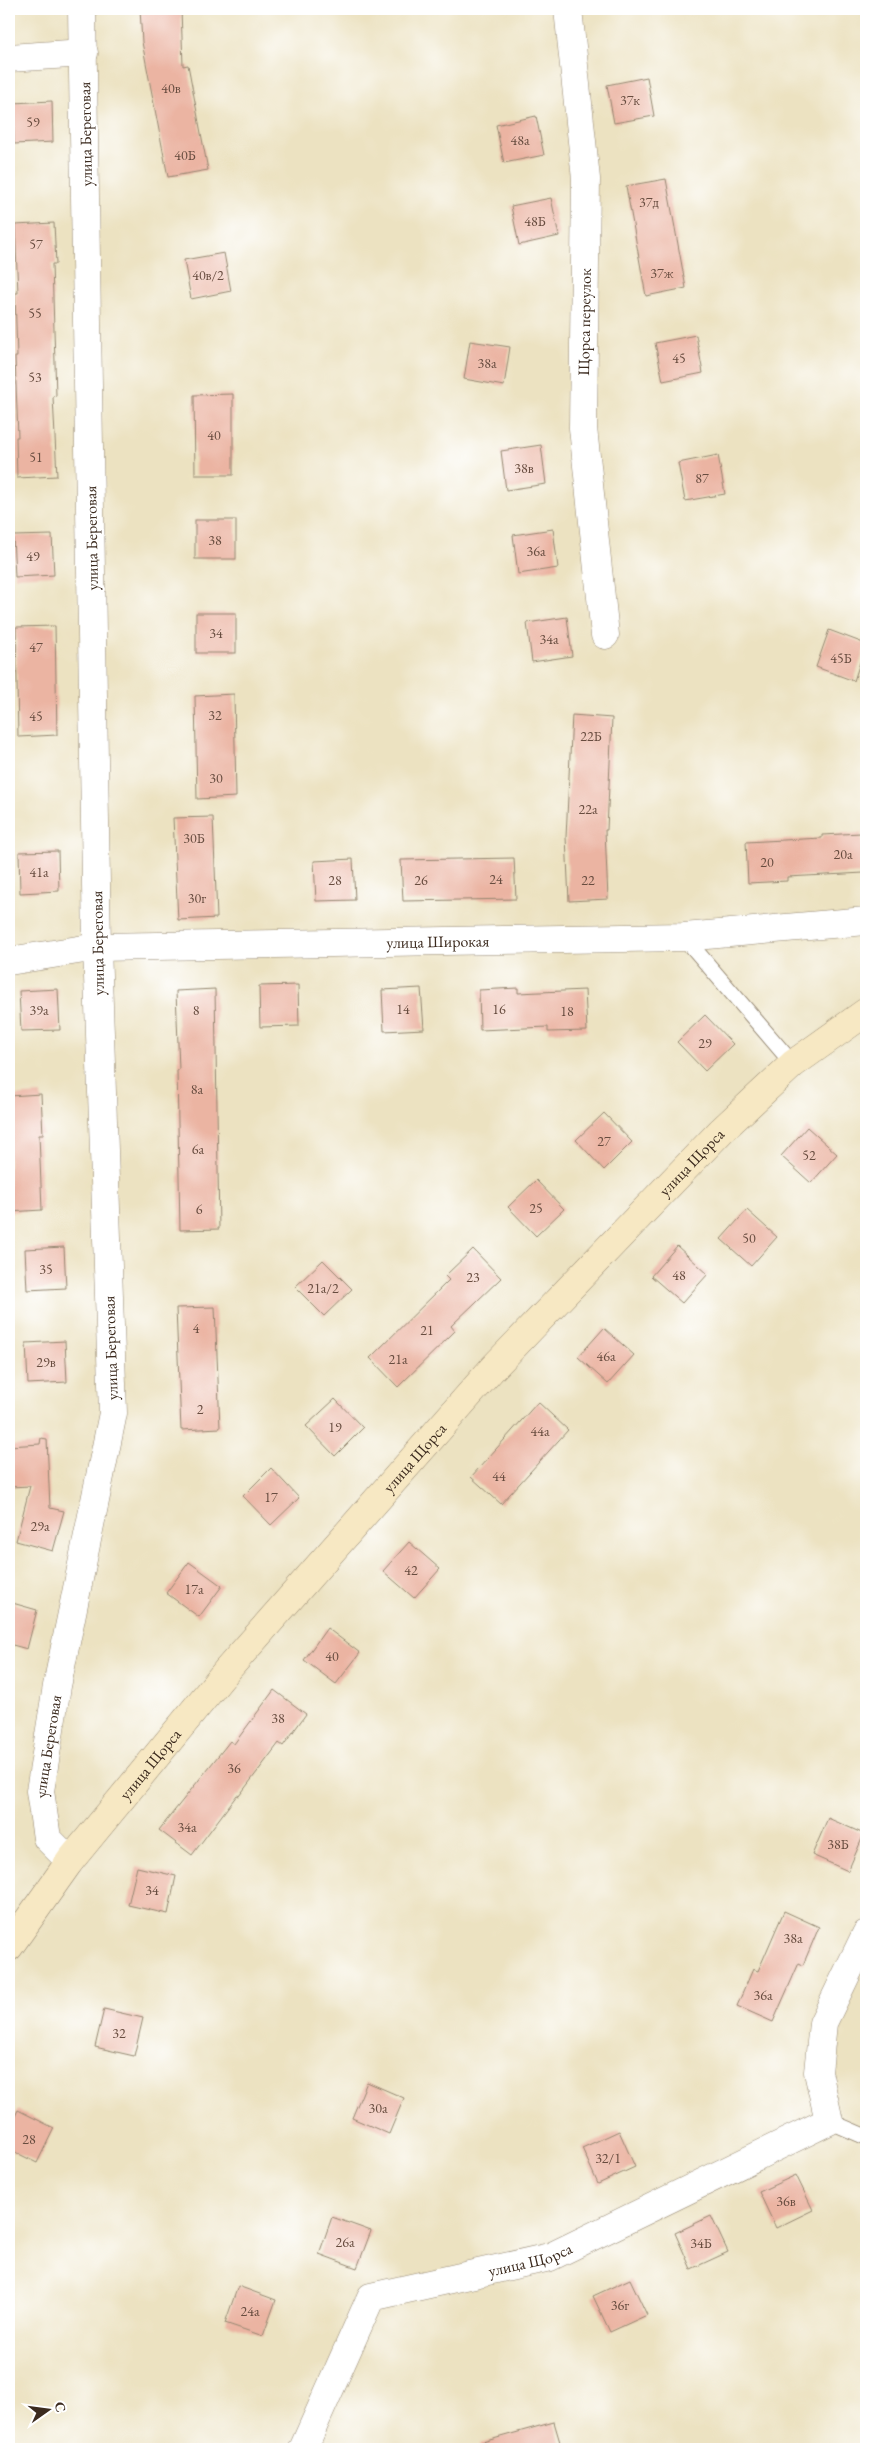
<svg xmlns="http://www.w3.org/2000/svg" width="875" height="2458" viewBox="0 0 875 2458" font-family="'EB Garamond',serif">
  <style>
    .building { fill: #ebb4a2 }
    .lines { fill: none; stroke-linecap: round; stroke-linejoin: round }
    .lane-casing { stroke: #948670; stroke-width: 17 }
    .street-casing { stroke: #948670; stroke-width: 29 }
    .secondary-casing { stroke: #948670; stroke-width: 29 }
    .lane { stroke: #fff; stroke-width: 15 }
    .street { stroke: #fff; stroke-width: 28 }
    .secondary { stroke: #f7e8c3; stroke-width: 28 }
    .labels { text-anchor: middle; stroke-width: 4.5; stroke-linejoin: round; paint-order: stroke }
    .number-label { font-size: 14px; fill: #674c3f }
    .street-label { font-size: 16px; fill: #3b2a1e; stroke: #fff }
  </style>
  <rect width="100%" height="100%" fill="#fff"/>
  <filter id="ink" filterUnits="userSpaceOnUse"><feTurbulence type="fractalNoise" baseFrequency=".02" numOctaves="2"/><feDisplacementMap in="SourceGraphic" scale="10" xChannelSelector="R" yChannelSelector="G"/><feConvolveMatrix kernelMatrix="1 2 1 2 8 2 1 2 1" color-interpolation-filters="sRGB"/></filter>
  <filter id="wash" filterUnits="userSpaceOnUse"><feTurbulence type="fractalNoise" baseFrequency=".0096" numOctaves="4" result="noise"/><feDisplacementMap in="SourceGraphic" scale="20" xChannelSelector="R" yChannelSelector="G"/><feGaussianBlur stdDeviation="1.12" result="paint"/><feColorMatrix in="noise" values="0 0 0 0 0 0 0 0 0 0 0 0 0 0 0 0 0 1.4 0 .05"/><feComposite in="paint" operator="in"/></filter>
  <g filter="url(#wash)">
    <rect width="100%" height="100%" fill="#ece2c1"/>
    <g id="blocks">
      <!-- building -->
      <g class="building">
        <polygon points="140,9 181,9 183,66 188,65 208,170 168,177 142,42"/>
        <polygon points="647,77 654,116 614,123 607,85"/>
        <polygon points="52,101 53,142 14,144 13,103"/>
        <polygon points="536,116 544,155 504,163 496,125"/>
        <polygon points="666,179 686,288 646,296 626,186"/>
        <polygon points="551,198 559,236 519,245 511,206"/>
        <polygon points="54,223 56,264 52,264 56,396 53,397 57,476 17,478 16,437 18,437 15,357 17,357 15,293 18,293 15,225"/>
        <polygon points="224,253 231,291 191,299 184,260"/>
        <polygon points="696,335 703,373 663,381 655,343"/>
        <polygon points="470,341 510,347 504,386 464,379"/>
        <polygon points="233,394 233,475 195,475 194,395"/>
        <polygon points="541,445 546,484 506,490 501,451"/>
        <polygon points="718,455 725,494 685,501 678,463"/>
        <rect x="195" y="520" width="41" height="39"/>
        <polygon points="553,529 558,568 518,574 513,535"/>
        <polygon points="52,535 54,575 15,577 13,536"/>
        <rect x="196" y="613" width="40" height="40"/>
        <polygon points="567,617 572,656 532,662 527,623"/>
        <polygon points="55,626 57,735 18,737 16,627"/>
        <polygon points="829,630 866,644 854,681 816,667"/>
        <polygon points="234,694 236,797 197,799 195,696"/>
        <polygon points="572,715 612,718 607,830 605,830 608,899 569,901 566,837"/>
        <polygon points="213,817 217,918 178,920 173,818"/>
        <polygon points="861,833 864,873 787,877 787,881 748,883 746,842 822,838 822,835"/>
        <polygon points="58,851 59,891 20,893 19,852"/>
        <polygon points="514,858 516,899 403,901 401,860"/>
        <polygon points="353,859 355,900 316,901 314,861"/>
        <polygon points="298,985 299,1026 260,1027 259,986"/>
        <polygon points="421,988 424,1029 384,1031 382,990"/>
        <polygon points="518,988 518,993 585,990 587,1031 548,1032 548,1027 480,1030 479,990"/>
        <polygon points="58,989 60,1030 21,1031 19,991"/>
        <polygon points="215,989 219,1229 180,1230 177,1070 179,1070 176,991"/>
        <polygon points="705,1015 733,1044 705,1071 677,1042"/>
        <polygon points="41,1094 43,1135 39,1135 42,1210 9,1212 9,1096"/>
        <polygon points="604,1113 632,1142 604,1170 576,1140"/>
        <polygon points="807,1127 837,1154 811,1183 781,1156"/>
        <polygon points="536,1180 564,1209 536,1236 508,1207"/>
        <polygon points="747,1210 777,1237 751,1266 721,1239"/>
        <polygon points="677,1246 708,1274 682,1303 651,1276"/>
        <polygon points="64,1247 66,1288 27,1290 25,1249"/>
        <polygon points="473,1249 501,1278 451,1326 455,1331 398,1387 370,1358 449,1280 445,1276"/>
        <polygon points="323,1260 352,1289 324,1316 295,1287"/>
        <polygon points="215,1307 220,1428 181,1430 176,1308"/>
        <polygon points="604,1328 634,1355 608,1384 578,1357"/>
        <polygon points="65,1341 67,1382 28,1384 26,1343"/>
        <polygon points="335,1399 363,1428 335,1456 306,1426"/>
        <polygon points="538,1402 568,1430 501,1504 471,1477"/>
        <polygon points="41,1438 47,1439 50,1508 64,1511 53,1551 16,1541 30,1486 10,1487 9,1446 40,1444"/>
        <polygon points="271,1468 299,1498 271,1525 243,1496"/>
        <polygon points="409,1542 440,1569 414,1598 383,1571"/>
        <polygon points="189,1562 222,1586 199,1617 166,1593"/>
        <polygon points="9,1602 37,1610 27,1649 9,1644"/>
        <polygon points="327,1628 360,1653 336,1684 304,1660"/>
        <polygon points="274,1690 306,1714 283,1746 279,1743 239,1796 237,1795 192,1855 159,1830 230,1741 234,1744"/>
        <polygon points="828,1818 864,1834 848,1871 812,1855"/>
        <polygon points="137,1867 176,1876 168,1914 128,1905"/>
        <polygon points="784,1911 819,1927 803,1965 799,1963 773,2022 737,2006 753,1969 758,1971"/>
        <polygon points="104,2009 143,2018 134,2056 95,2047"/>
        <polygon points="367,2082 404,2098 389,2134 352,2118"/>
        <polygon points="18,2110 54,2128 37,2163 9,2149 9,2129"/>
        <polygon points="619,2131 635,2167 598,2184 582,2148"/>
        <polygon points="796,2175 813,2210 776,2228 759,2192"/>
        <polygon points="711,2216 728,2252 691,2269 675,2233"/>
        <polygon points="332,2217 371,2231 357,2268 319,2254"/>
        <polygon points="630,2279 647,2315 610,2332 593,2296"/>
        <polygon points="238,2286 276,2300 263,2336 225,2323"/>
        <polygon points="554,2422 562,2449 480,2449 479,2443"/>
      </g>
    </g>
  </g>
  <g filter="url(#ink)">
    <use href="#blocks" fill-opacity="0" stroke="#948670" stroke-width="1"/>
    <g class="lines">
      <defs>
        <g id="lane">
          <polyline points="684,937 793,1064"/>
          <polyline points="829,2121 866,2137"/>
        </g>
        <g id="street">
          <polyline points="568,9 586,179 583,428 605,635"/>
          <polyline points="9,58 84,53"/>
          <path id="s1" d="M 9,961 L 97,947 L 684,937 L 866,921"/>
          <path id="s2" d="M 70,1861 L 47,1838 L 40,1791 L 57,1686 L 113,1413 L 97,947 L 82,9"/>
          <path id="s3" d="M 303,2449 L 371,2297 L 550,2257 L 829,2121 L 818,2072 L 823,2023 L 866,1934"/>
        </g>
        <g id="secondary">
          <path id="s4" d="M 9,1947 L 70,1861 L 228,1669 L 492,1369 L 721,1131 L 793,1064 L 866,1012"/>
        </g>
      </defs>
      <!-- lane casing -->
      <use href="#lane" class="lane-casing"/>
      <!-- street casing -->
      <use href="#street" class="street-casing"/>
      <!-- secondary casing -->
      <use href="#secondary" class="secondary-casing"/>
      <!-- lane -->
      <use href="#lane" class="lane"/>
      <!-- street -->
      <use href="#street" class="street"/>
      <!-- secondary -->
      <use href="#secondary" class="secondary"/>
    </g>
  </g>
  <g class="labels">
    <!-- number labels -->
    <g class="number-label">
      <text x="171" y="93">40в</text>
      <text x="630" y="105">37к</text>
      <text x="33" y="127">59</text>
      <text x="520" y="145">48а</text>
      <text x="185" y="160">40Б</text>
      <text x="649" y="207">37д</text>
      <text x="535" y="226">48Б</text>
      <text x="36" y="249">57</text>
      <text x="662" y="278">37ж</text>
      <text x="208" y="280">40в/2</text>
      <text x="35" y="318">55</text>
      <text x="679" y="363">45</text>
      <text x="487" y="368">38а</text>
      <text x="35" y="382">53</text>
      <text x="214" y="440">40</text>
      <text x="36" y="462">51</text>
      <text x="524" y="473">38в</text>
      <text x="702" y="483">87</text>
      <text x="215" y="545">38</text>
      <text x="536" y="556">36а</text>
      <text x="33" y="561">49</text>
      <text x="216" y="638">34</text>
      <text x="549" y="644">34а</text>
      <text x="36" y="652">47</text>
      <text x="841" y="663">45Б</text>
      <text x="215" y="720">32</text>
      <text x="36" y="721">45</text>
      <text x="591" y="741">22Б</text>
      <text x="216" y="783">30</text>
      <text x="588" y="814">22а</text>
      <text x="194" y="843">30Б</text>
      <text x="843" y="859">20а</text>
      <text x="767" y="867">20</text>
      <text x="39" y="877">41а</text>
      <text x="496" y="884">24</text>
      <text x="335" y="885">28</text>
      <text x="421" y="885">26</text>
      <text x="588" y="885">22</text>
      <text x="197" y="903">30г</text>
      <text x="403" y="1014">14</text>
      <text x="499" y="1014">16</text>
      <text x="39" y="1015">39а</text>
      <text x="196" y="1015">8</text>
      <text x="567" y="1016">18</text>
      <text x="705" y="1048">29</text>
      <text x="197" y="1094">8а</text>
      <text x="604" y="1146">27</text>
      <text x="198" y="1154">6а</text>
      <text x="809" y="1160">52</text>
      <text x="536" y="1213">25</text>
      <text x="199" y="1214">6</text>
      <text x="749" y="1243">50</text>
      <text x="46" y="1274">35</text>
      <text x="679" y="1280">48</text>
      <text x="473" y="1282">23</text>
      <text x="323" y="1293">21а/2</text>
      <text x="196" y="1333">4</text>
      <text x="427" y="1335">21</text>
      <text x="606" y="1361">46а</text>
      <text x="398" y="1364">21а</text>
      <text x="46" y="1367">29в</text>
      <text x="200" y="1414">2</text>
      <text x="335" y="1432">19</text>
      <text x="540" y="1436">44а</text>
      <text x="499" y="1481">44</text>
      <text x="271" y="1502">17</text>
      <text x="40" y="1531">29а</text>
      <text x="411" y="1575">42</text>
      <text x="194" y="1594">17а</text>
      <text x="332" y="1661">40</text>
      <text x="278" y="1723">38</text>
      <text x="234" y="1773">36</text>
      <text x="187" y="1832">34а</text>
      <text x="838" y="1849">38Б</text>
      <text x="152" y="1895">34</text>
      <text x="793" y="1943">38а</text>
      <text x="763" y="2000">36а</text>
      <text x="119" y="2038">32</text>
      <text x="378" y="2113">30а</text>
      <text x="29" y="2144">28</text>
      <text x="608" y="2163">32/1</text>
      <text x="786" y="2206">36в</text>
      <text x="345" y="2247">26а</text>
      <text x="701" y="2248">34Б</text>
      <text x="620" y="2310">36г</text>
      <text x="250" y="2316">24а</text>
    </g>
    <!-- street labels -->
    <g class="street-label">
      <text transform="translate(85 134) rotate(-91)" y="6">улица Береговая</text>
      <text transform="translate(584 322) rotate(-89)" y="6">Щорса переулок</text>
      <text transform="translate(91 538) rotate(-91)" y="6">улица Береговая</text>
      <text dy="6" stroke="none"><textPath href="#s1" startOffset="430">улица Широкая</textPath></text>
      <text transform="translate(97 943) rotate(-91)" y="6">улица Береговая</text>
      <text dy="6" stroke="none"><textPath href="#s4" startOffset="1041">улица Щорса</textPath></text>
      <text transform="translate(110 1348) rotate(-92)" y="6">улица Береговая</text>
      <text dy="6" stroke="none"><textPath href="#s4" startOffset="636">улица Щорса</textPath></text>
      <text dy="6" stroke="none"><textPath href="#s2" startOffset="125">улица Береговая</textPath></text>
      <text dy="6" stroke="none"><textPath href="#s4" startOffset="231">улица Щорса</textPath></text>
      <text dy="6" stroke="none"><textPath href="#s3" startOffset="330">улица Щорса</textPath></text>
    </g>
  </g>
  <!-- margin -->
  <rect width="875" height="2458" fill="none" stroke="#fff" stroke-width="30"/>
  <!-- north arrow -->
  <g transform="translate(48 2410) rotate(76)" stroke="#ffffff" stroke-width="4" paint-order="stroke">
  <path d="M0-4L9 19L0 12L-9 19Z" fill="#3b2a1e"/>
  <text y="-8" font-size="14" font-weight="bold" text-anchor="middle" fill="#3b2a1e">С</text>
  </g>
</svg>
